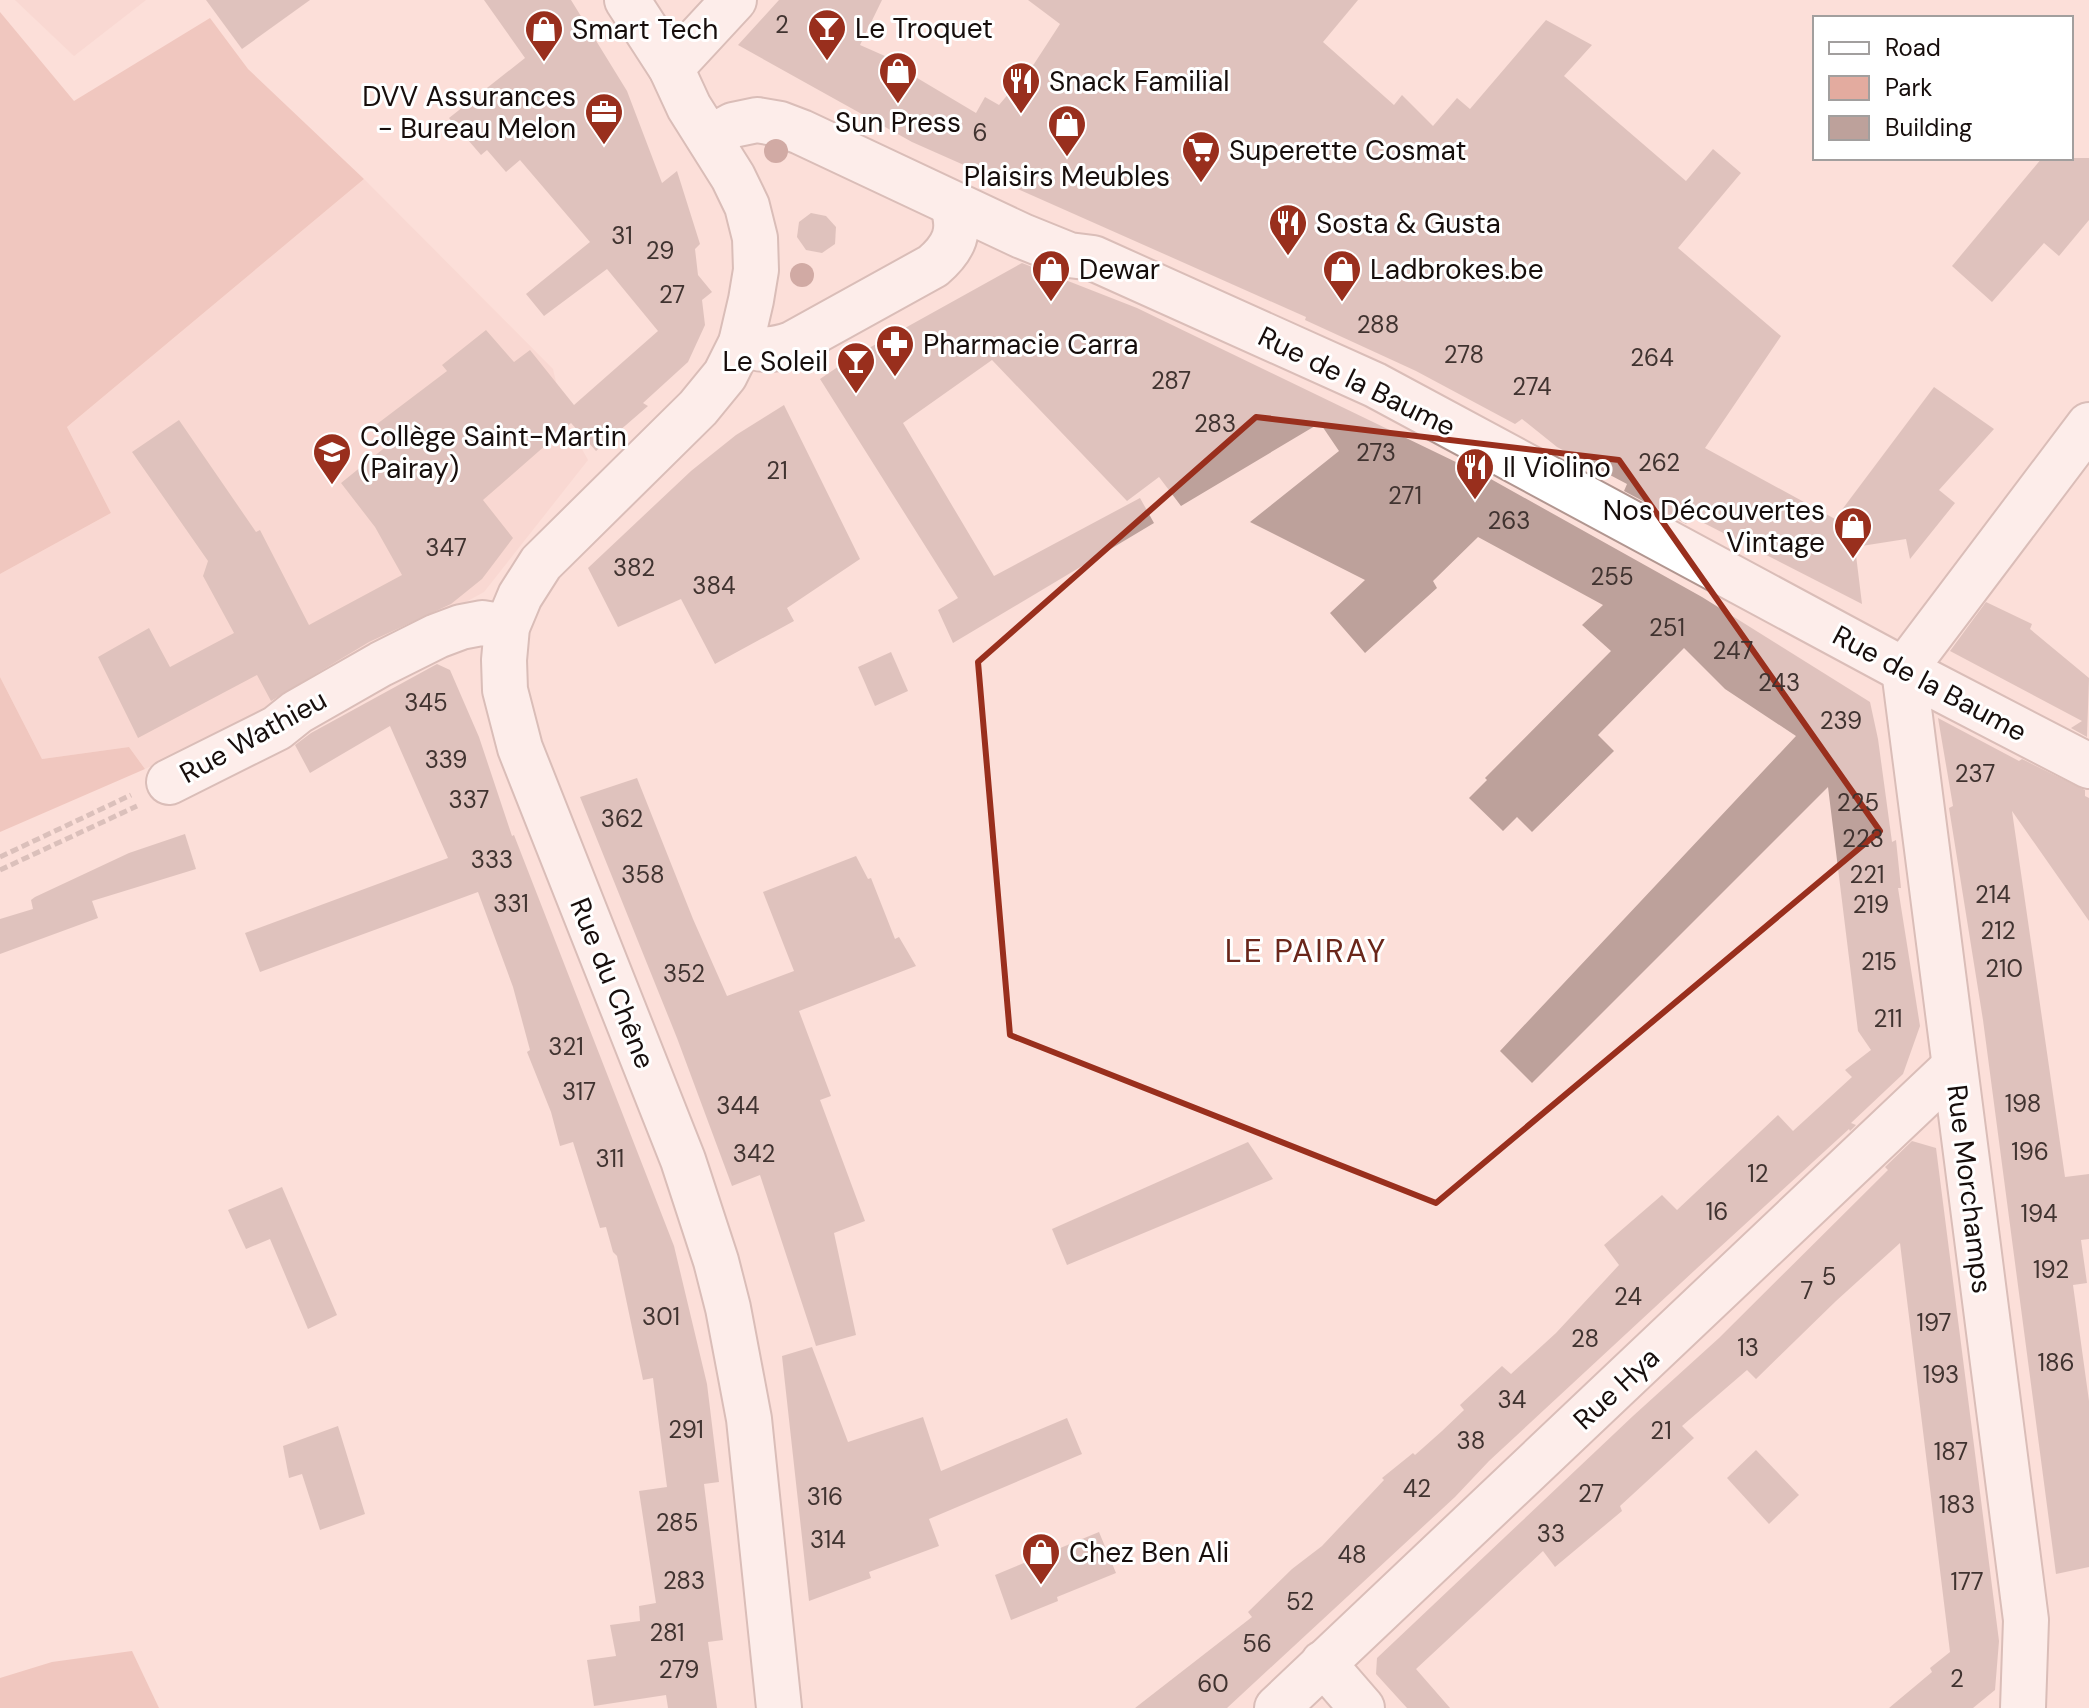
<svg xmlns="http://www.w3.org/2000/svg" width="2089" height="1708" viewBox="0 0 2089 1708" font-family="'DM Sans',sans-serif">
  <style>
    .built { fill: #f7d1c9 }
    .green { fill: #e3ab9f }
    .building { fill: #bda19b }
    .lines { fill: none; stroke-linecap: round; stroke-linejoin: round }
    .minor-casing { stroke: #b19690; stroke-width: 48 }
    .major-casing { stroke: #b19690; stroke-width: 48 }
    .path { stroke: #b39c97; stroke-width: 5; stroke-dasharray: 8 4; stroke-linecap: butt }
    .minor { stroke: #fff; stroke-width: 44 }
    .major { stroke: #fff; stroke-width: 44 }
    .tree { fill: #9e6c64 }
    .marked { fill: none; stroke: #992f1d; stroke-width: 6; stroke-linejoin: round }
    .labels { text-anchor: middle; stroke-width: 6; stroke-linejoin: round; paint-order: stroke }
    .number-label { font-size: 24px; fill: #403330 }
    .poi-label { font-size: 28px; fill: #170e0c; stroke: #fff; text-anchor: start }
    .street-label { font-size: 28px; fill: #170e0c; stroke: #fff }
    .quarter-label { font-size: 32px; letter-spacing: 2px; fill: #6a261a; stroke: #fff }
  </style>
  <rect width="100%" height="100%" fill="#fcdfd9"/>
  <!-- built -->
  <g class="built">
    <polygon points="15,0 146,0 74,56"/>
    <polygon points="364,179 553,369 564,417 588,460 484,592 254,718 145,769 129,747 42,759 0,677 0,574 111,513 67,427"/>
  </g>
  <!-- green -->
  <g class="green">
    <polygon points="0,12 74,101 210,18 248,69 364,179 67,427 111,513 0,574"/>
    <polygon points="0,677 42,759 129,747 145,769 0,832"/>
    <polygon points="132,1651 159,1708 0,1708 0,1678 52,1662"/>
  </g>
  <!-- building -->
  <g class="building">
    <polygon points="206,0 310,0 242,49"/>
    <polygon points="484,0 571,0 627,91 662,183 677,171 700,244 695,249 698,275 712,292 702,300 705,325 688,362 643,403 648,406 596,451 571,423 483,500 513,538 482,579 451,604 369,642 271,701 257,675 138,738 98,657 149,628 170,667 234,633 203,576 208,561 132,452 179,420 256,532 260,530 309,625 402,575 375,527 341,483 388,445 373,427 447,371 442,365 486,330 514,362 530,350 574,405 658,331 607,269 544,316 526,294 590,242 520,160 506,172 487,150 481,155 449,118 525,58"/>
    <polygon points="779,0 882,0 860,45 894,60 892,63 976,113 985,97 999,105 1034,64 1060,24 1028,0 1358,0 1323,42 1394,105 1402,95 1433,126 1457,98 1470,109 1546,20 1592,45 1564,76 1686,181 1713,149 1741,173 1678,248 1781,336 1705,448 1835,519 1934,387 1994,429 1939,490 1955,503 1910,559 1906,539 1855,547 1862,604 1692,517 1686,524 1624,491 1627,484 1557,447 1522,419 1515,424 1416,371 1305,320 1306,317 912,142 738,45"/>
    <polygon points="2042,158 2089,158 2089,220 2059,256 2044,243 1992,302 1952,266"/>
    <polygon points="811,213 826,216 836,227 835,244 822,253 806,250 797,237 799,222"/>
    <polygon points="1022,263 1137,308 1489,478 1702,597 1870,702 1878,739 1892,842 1896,840 1901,888 1898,888 1920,1026 1903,1074 1851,1123 1856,1125 1850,1131 1849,1129 1695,1270 1489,1461 1455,1497 1227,1708 1135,1708 1252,1617 1248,1612 1292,1569 1322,1546 1384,1480 1382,1478 1413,1453 1415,1455 1442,1431 1464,1410 1460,1405 1502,1366 1511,1374 1556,1333 1619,1265 1604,1245 1662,1195 1677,1210 1778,1115 1793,1131 1852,1077 1845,1070 1871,1050 1858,1031 1828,787 1532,1083 1500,1051 1796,736 1725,689 1684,648 1598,735 1614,751 1532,832 1517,817 1503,831 1469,798 1487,780 1485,778 1611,651 1582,625 1603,605 1478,537 1433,581 1437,588 1365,653 1330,613 1365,580 1250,522 1339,451 1320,423 1181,506 1159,477 1127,501 992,360 903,423 994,576 1140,498 1154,523 953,643 938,610 958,598 820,379 851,358"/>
    <polygon points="784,405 860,559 787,608 794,621 715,664 681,599 618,627 588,568 691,471 736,435"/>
    <polygon points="1986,602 2032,624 2030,629 2089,678 2087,737 2071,728 2082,721 1950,651"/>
    <polygon points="891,652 908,691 875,706 858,667"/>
    <polygon points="437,664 450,670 479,737 512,836 514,835 674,1246 707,1384 719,1482 704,1484 723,1640 708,1642 717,1708 668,1708 666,1695 594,1706 587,1660 616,1656 610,1625 640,1621 639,1606 656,1603 639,1491 667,1487 653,1378 643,1380 617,1256 613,1252 606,1227 600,1228 573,1142 560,1146 551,1112 527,1052 530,1050 513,987 478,892 260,972 245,933 448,858 390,726 310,773 295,745 311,733"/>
    <polygon points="1938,718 2019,761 2022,759 2085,790 2085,796 2089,798 2089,921 2012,811 2065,1177 2089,1174 2089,1239 2081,1240 2087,1283 2073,1285 2089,1401 2089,1567 2056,1574 1983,1020 1949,808 1953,806"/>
    <polygon points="637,778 693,919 727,996 794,971 763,892 856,856 868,879 871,878 895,939 899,937 916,966 799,1011 831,1096 820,1100 865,1221 834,1233 856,1335 816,1346 760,1175 732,1186 677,1038 580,797"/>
    <polygon points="185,834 196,869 92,901 98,918 0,954 0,919 33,909 31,900 35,897 129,853"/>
    <polygon points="1912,1141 1936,1148 1999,1641 1995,1690 1973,1708 1889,1708 1932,1672 1930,1668 1950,1652 1900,1243 1836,1301 1756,1379 1747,1370 1682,1426 1694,1438 1620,1506 1622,1511 1555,1567 1543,1551 1416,1669 1450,1708 1407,1708 1376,1674 1377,1658 1633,1416 1719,1338 1888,1170 1885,1167"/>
    <polygon points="1248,1142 1273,1179 1067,1265 1052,1229"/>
    <polygon points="282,1187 337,1315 308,1329 270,1239 246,1249 228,1210"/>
    <polygon points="812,1347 848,1442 923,1417 941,1471 1067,1418 1082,1454 929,1519 939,1546 869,1572 871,1578 809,1601 782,1356"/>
    <polygon points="338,1426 365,1514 320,1530 302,1474 289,1478 283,1446"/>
    <polygon points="1756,1450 1799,1495 1769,1524 1727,1478"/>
    <polygon points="1099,1532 1116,1573 1057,1597 1058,1601 1011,1620 995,1575"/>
  </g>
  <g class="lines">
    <defs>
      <g id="minor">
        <polyline points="671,68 734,0"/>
        <polyline points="709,138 733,125 757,120 780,124 801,132 1022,236 1069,255 1093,258 1375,385 1904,670 2089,766"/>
        <path d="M 741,343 C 761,351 772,351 792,344 L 933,266 C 954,248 962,231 952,204"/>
        <polyline points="169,782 277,728 297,712 381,664 437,636 461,627 482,623 507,627"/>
        <polyline points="1323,1663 1362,1708"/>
        <polyline points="1277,1708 1954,1067"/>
        <polyline points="2023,1708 2026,1620 1904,670 2089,425"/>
      </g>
      <polyline id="major" points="627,0 671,68 689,107 733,177 747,206 755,238 756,270 751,300 741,343 725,375 698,408 541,563 520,596 507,627 504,660 505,690 520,748 683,1160 716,1261 728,1308 749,1419 779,1708"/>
    </defs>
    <!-- minor casing -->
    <use href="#minor" class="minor-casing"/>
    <!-- major casing -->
    <use href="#major" class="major-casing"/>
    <!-- path -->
    <g class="path">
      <polyline points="0,857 131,795"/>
      <polyline points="0,870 137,806"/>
    </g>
    <!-- minor -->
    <use href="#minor" class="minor"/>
    <!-- major -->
    <use href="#major" class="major"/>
  </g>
  <!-- trees -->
  <g class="tree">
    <circle cx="776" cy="151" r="12"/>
    <circle cx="802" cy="275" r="12"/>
  </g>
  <!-- marked area -->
  <path d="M0 0H2089V1708H0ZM 1256,417 L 1619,460 L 1880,831 L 1436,1203 L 1010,1035 L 978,662 Z" fill="#fcdfd9" fill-opacity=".55" fill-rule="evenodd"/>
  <path class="marked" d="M 1256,417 L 1619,460 L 1880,831 L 1436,1203 L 1010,1035 L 978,662 Z"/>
  <!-- icons -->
  <defs>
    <symbol id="bar-pin" viewBox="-11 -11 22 30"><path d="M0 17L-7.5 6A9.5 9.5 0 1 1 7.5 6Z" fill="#992f1d" stroke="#fff"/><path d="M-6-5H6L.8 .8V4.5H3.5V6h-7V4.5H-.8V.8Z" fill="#fff"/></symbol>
    <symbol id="shop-pin" viewBox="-11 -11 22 30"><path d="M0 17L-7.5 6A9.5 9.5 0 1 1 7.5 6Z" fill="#992f1d" stroke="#fff"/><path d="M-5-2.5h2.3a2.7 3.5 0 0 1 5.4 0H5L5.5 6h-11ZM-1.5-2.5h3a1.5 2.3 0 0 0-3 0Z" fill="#fff"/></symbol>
    <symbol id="restaurant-pin" viewBox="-11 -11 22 30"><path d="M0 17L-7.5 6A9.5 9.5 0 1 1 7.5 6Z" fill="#992f1d" stroke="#fff"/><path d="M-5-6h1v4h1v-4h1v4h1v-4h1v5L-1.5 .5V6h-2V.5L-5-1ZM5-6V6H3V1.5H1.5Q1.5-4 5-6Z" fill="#fff"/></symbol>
    <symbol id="office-pin" viewBox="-11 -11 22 30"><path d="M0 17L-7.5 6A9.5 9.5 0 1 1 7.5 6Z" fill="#992f1d" stroke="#fff"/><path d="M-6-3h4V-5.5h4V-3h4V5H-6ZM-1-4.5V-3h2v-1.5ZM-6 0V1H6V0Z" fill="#fff"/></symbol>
    <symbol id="supermarket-pin" viewBox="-11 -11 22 30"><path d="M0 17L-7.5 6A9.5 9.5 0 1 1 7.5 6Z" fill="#992f1d" stroke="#fff"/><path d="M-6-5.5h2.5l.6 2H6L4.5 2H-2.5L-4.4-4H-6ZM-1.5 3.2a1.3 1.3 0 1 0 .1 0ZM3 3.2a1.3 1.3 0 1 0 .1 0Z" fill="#fff"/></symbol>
    <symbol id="pharmacy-pin" viewBox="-11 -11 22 30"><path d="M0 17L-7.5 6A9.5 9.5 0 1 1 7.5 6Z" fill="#992f1d" stroke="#fff"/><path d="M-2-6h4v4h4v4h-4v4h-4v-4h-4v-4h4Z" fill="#fff"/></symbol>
    <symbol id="school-pin" viewBox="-11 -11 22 30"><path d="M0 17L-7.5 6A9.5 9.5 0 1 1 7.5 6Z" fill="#992f1d" stroke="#fff"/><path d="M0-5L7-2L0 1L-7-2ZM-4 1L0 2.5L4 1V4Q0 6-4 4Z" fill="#fff"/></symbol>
  </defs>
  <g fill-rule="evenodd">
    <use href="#bar-pin" x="805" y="6" width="44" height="60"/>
    <use href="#shop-pin" x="522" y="7" width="44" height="60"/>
    <use href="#shop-pin" x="876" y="49" width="44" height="60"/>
    <use href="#restaurant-pin" x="999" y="59" width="44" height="60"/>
    <use href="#office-pin" x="582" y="90" width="44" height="60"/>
    <use href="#shop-pin" x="1045" y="102" width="44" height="60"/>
    <use href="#supermarket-pin" x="1179" y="128" width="44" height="60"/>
    <use href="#restaurant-pin" x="1266" y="201" width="44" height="60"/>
    <use href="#shop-pin" x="1029" y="247" width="44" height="60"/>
    <use href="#shop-pin" x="1320" y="247" width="44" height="60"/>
    <use href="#pharmacy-pin" x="873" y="322" width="44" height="60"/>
    <use href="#bar-pin" x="834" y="339" width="44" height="60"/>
    <use href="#school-pin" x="310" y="430" width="44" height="60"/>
    <use href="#restaurant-pin" x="1453" y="445" width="44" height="60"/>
    <use href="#shop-pin" x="1831" y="504" width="44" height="60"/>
    <use href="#shop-pin" x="1019" y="1530" width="44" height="60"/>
  </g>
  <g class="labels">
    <!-- number labels -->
    <g class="number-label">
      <text x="782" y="33">2</text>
      <text x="980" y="141">6</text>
      <text x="622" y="244">31</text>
      <text x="660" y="259">29</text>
      <text x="672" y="303">27</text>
      <text x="1378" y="333">288</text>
      <text x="1464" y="363">278</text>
      <text x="1652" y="366">264</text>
      <text x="1171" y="389">287</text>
      <text x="1532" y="395">274</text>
      <text x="1215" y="432">283</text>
      <text x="1376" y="461">273</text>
      <text x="1659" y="471">262</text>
      <text x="777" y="479">21</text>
      <text x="1405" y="504">271</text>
      <text x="1509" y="529">263</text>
      <text x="446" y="556">347</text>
      <text x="634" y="576">382</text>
      <text x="1612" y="585">255</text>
      <text x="714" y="594">384</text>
      <text x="1667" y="636">251</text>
      <text x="1733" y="659">247</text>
      <text x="1779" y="691">243</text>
      <text x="426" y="711">345</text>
      <text x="1841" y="729">239</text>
      <text x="446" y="768">339</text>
      <text x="1975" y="782">237</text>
      <text x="469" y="808">337</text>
      <text x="1858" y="811">225</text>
      <text x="622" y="827">362</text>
      <text x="1863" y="847">223</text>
      <text x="492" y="868">333</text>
      <text x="643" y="883">358</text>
      <text x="1867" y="883">221</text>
      <text x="1993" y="903">214</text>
      <text x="511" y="912">331</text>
      <text x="1871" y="913">219</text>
      <text x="1998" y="939">212</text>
      <text x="1879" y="970">215</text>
      <text x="2004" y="977">210</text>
      <text x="684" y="982">352</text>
      <text x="1888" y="1027">211</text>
      <text x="566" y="1055">321</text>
      <text x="579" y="1100">317</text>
      <text x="2023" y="1112">198</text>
      <text x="738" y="1114">344</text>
      <text x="2030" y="1160">196</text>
      <text x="754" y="1162">342</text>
      <text x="610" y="1167">311</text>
      <text x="1758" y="1182">12</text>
      <text x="1717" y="1220">16</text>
      <text x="2039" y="1222">194</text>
      <text x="2051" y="1278">192</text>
      <text x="1829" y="1285">5</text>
      <text x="1807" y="1299">7</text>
      <text x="1628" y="1305">24</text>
      <text x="661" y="1325">301</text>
      <text x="1934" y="1331">197</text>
      <text x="1585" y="1347">28</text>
      <text x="1748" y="1356">13</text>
      <text x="2056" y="1371">186</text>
      <text x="1941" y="1383">193</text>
      <text x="1512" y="1408">34</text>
      <text x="686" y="1438">291</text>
      <text x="1661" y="1439">21</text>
      <text x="1471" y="1449">38</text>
      <text x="1951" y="1460">187</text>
      <text x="1417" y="1497">42</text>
      <text x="1591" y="1502">27</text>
      <text x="825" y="1505">316</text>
      <text x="1957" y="1513">183</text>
      <text x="677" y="1531">285</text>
      <text x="1551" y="1542">33</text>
      <text x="828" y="1548">314</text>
      <text x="1352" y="1563">48</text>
      <text x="684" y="1589">283</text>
      <text x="1967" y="1590">177</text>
      <text x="1300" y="1610">52</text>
      <text x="667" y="1641">281</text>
      <text x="1257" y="1652">56</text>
      <text x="679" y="1678">279</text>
      <text x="1957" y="1687">2</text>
      <text x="1213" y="1692">60</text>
    </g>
    <!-- poi labels -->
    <g class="poi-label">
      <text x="855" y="38">Le Troquet</text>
      <text x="572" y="39">Smart Tech</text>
      <text x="1049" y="91">Snack Familial</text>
      <text x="576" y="106" text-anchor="end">DVV Assurances<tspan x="576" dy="32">- Bureau Melon</tspan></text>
      <text x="898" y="132" text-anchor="middle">Sun Press</text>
      <text x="1229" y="160">Superette Cosmat</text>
      <text x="1067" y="186" text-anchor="middle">Plaisirs Meubles</text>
      <text x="1316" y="233">Sosta &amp; Gusta</text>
      <text x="1079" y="279">Dewar</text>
      <text x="1370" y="279">Ladbrokes.be</text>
      <text x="923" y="354">Pharmacie Carra</text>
      <text x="828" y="371" text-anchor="end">Le Soleil</text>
      <text x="360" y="446">Collège Saint-Martin<tspan x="360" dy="32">(Pairay)</tspan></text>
      <text x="1503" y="477">Il Violino</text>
      <text x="1825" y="520" text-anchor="end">Nos Découvertes<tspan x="1825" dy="32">Vintage</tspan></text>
      <text x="1069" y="1562">Chez Ben Ali</text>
    </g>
    <!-- street labels -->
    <g class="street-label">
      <text transform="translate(1357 381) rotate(26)" y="10">Rue de la Baume</text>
      <text transform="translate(1930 683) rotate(28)" y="10">Rue de la Baume</text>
      <text transform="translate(253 736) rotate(-29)" y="10">Rue Wathieu</text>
      <text transform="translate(613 983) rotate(68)" y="10">Rue du Chêne</text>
      <text transform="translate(1970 1189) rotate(83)" y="10">Rue Morchamps</text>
      <text transform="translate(1616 1388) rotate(-43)" y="10">Rue Hya</text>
    </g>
    <!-- quarter labels -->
    <g class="quarter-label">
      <text x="1306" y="962">LE PAIRAY</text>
    </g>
  </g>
  <!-- legend -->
  <rect x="1813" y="16" width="260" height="144" fill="#ffffff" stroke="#a29f9e" stroke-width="2"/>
  <rect x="1829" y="42" width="40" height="12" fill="#ffffff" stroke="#a29f9e" stroke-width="2"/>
  <text x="1885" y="56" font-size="24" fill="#170e0c">Road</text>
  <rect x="1829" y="76" width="40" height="24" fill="#e3ab9f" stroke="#a29f9e" stroke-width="2"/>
  <text x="1885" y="96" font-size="24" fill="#170e0c">Park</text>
  <rect x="1829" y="116" width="40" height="24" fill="#bda19b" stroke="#a29f9e" stroke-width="2"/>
  <text x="1885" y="136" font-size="24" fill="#170e0c">Building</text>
</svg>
